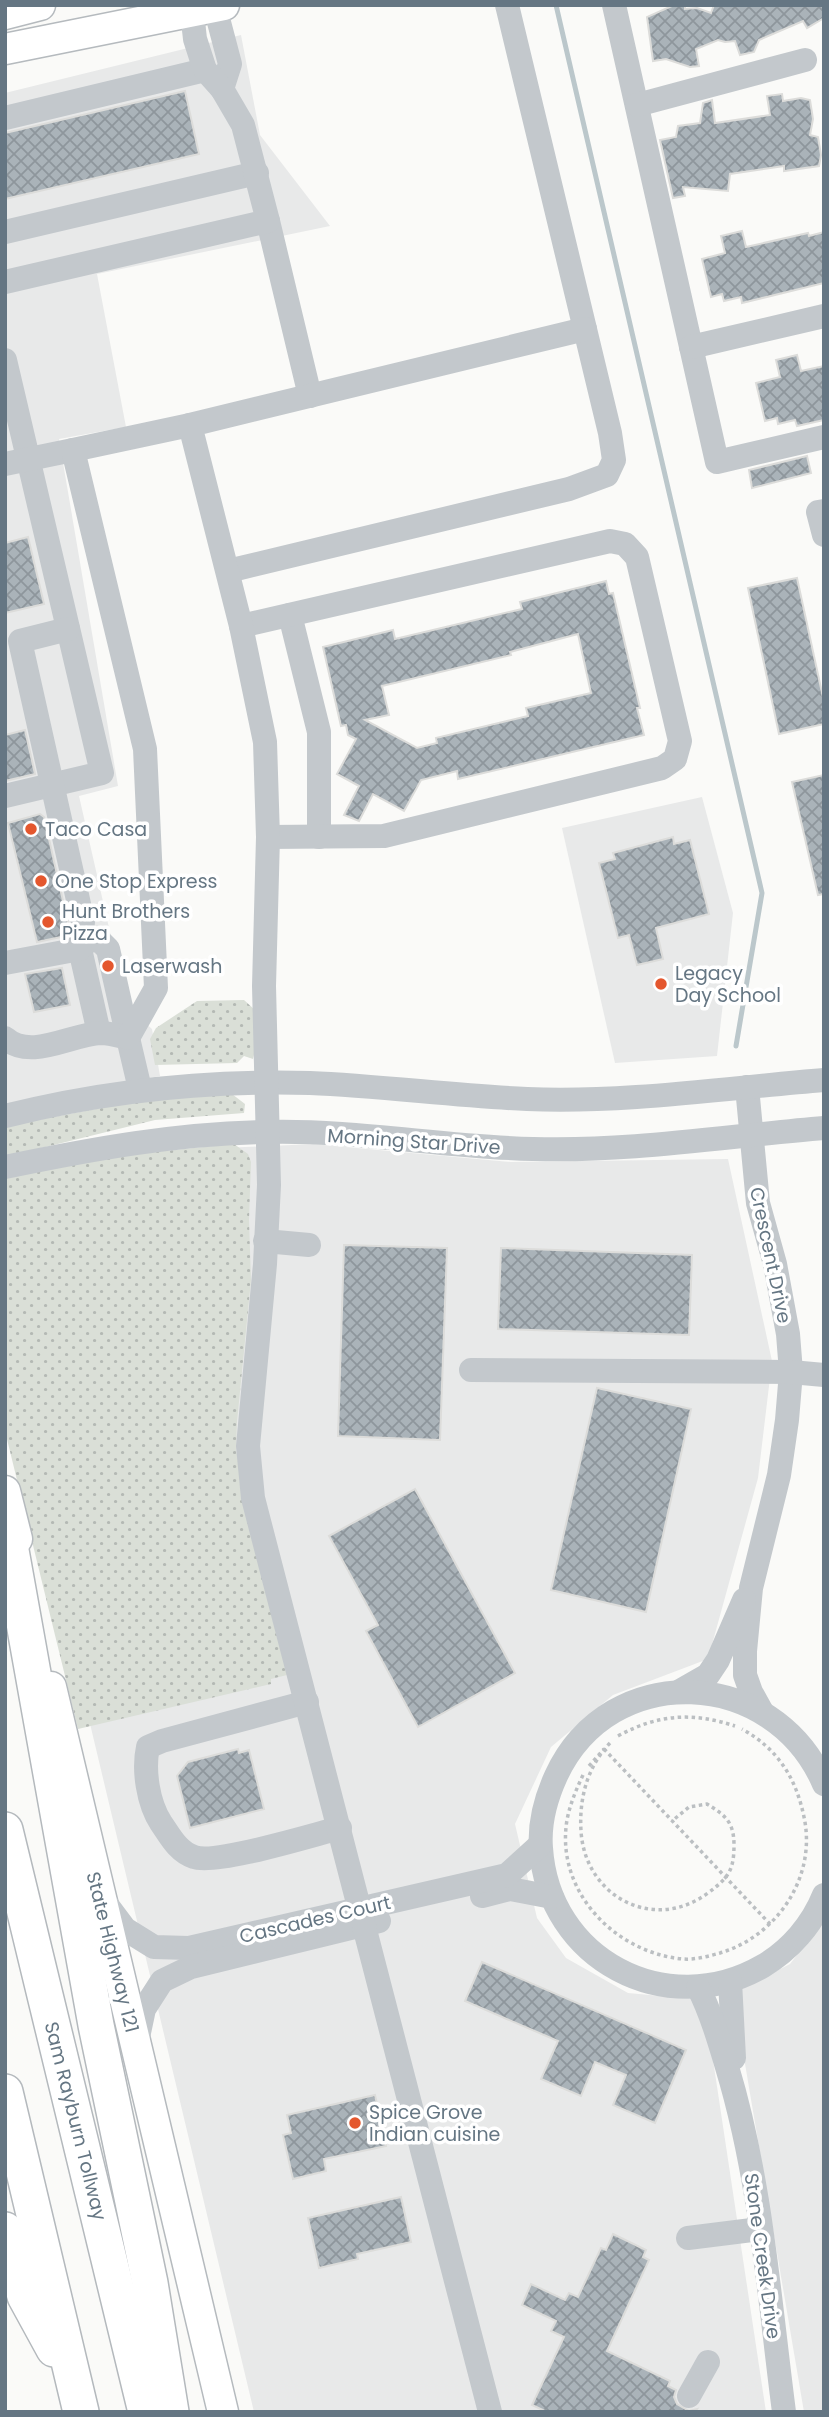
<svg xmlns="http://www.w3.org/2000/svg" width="829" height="2417" viewBox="0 0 829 2417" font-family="Poppins,sans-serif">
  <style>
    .built { fill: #e8e9e9 }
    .grass { fill: url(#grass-dots) }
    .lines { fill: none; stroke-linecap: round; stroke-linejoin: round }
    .stream { stroke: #bbc7cb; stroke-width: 5 }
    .building { fill: url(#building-cross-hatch); stroke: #dcdcda; stroke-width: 2; fill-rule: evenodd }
    .major-casing { stroke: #b5babe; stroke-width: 33 }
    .highway-casing { stroke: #b4b9bd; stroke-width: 38 }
    .path { stroke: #bbbfc2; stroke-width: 3.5; stroke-dasharray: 3.5 3.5; stroke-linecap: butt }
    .minor { stroke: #c3c8cc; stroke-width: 24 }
    .major { stroke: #fff; stroke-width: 30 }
    .highway { stroke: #fff; stroke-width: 35 }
    .poi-dot { fill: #e4572e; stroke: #fff; stroke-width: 2.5 }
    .labels { text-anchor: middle; stroke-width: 7; stroke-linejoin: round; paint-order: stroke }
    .poi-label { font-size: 19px; fill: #657683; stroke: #fff; text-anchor: start }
    .street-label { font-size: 19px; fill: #657683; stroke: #fff }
  </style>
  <defs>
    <pattern id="grass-dots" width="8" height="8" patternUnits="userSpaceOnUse" patternTransform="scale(1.75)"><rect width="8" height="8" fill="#dadfd7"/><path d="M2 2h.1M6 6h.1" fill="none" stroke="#b4b9b4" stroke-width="1.8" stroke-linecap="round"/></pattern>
    <pattern id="building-cross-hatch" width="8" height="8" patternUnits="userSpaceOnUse" patternTransform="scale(1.75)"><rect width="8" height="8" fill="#aab3b9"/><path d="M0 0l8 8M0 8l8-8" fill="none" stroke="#8e969c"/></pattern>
  </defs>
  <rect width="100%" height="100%" fill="#fafaf8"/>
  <!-- built -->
  <g class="built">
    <polygon points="241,35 260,135 330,226 97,274 126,427 59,439 118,786 79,796 127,1007 152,1029 160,1076 5,1106 5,93"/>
    <polygon points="702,797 733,913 717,1056 615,1063 562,828"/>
    <polygon points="313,1144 511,1162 728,1159 772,1361 758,1478 708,1659 613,1695 551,1747 515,1824 537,1918 566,1958 628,1993 704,2000 766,2412 254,2412 5,1367 5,1189 181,1150"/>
    <polygon points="824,1920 824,2412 804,2412 733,1993 790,1964"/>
  </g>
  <!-- grass -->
  <g class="grass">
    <polygon points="244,1000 255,1010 255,1051 253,1059 244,1056 237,1063 155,1065 150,1039 156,1028 197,1001"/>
    <polygon points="232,1094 245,1104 244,1113 155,1120 5,1157 5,1126 149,1099"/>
    <polygon points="234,1144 248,1154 251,1162 249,1220 251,1280 237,1422 236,1450 287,1675 271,1679 271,1684 78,1729 5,1431 5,1177 82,1159"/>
  </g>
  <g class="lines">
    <!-- stream -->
    <polyline class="stream" points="556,5 762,893 736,1046"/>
  </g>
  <!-- building -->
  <g class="building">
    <polygon points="674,5 685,5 685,9 697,8 711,13 714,5 824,5 824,18 807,28 803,21 759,40 754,52 740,55 735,41 725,42 718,40 696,49 699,66 690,67 666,59 653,61 647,17"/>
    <polygon points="185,91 199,154 5,199 5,133"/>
    <polygon points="782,94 783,101 801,98 810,100 813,119 810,135 818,137 821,155 819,166 784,171 784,166 730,174 728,191 683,187 685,196 673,198 660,140 676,137 678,126 700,123 703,103 712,100 715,123 770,115 767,96"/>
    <polygon points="742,231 746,247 808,233 809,236 824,232 824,283 742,303 741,297 724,301 722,294 711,297 702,259 725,253 721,236"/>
    <polygon points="797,355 801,371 824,366 824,420 797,426 795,420 778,424 777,418 765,421 756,383 780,377 776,360"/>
    <polygon points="807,456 811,473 752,488 749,470"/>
    <polygon points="28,537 44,604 5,613 5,543"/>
    <polygon points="797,578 824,702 824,724 779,734 748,588"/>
    <path d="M 606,581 L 609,594 L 613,593 L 640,708 L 637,708 L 644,735 L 458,779 L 457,771 L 421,780 L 404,811 L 373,794 L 359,821 L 344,815 L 359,786 L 337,774 L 356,739 L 348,735 L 346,725 L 341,726 L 323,647 L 393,630 L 395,639 L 522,609 L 520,602 ZM 578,634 L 591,693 L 526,708 L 528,716 L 436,738 L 437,743 L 417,748 L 365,720 L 389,715 L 382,686 L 511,655 L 510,652 Z"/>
    <polygon points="25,730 35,774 5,781 5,735"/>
    <polygon points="824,775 824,894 818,895 792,782"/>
    <polygon points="40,814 44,817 68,923 66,936 37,942 8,823"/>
    <polygon points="673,837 674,844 690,840 709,914 656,928 663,959 637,965 629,935 618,938 599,863 615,859 613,853"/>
    <polygon points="62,968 70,1005 34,1012 25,974"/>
    <polygon points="344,1245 447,1248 440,1440 338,1436"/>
    <polygon points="501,1248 692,1255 689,1335 498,1329"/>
    <polygon points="597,1388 691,1409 646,1612 551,1590"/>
    <polygon points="415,1489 515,1673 418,1727 366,1631 378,1625 329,1536"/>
    <polygon points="238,1749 239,1753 249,1750 264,1809 190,1828 177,1776 188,1762"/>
    <polygon points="482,1962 686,2050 655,2123 613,2105 626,2075 595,2062 581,2096 541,2079 558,2041 465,2001"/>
    <polygon points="375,2095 386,2146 324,2159 326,2171 293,2179 283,2135 291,2133 287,2115"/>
    <polygon points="401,2197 411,2242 357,2254 358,2259 319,2268 308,2218"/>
    <polygon points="613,2234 646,2250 643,2257 649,2260 607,2351 670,2381 668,2386 676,2390 674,2397 677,2404 689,2411 697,2409 695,2412 547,2412 532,2405 564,2337 551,2331 556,2321 522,2305 531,2284 565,2300 569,2293 578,2297 601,2248 606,2250"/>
  </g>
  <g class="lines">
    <defs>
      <g id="major">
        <polyline points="5,14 40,5"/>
        <polyline points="5,49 224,5"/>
        <polyline points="5,1491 17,1539"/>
        <polyline points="51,1687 223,2412"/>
      </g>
      <g id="highway">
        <polyline points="5,1517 96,2025 150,2283 171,2412"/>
        <polyline points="5,1830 146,2412"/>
        <polyline points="5,2092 81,2412"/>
        <polyline points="5,2230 25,2296 54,2349"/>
      </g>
    </defs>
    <!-- major casing -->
    <use href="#major" class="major-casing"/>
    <!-- highway casing -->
    <use href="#highway" class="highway-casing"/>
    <!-- path -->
    <g class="path">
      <path d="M 618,1736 C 658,1714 693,1712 735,1726"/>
      <path d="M 610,1743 C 587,1767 579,1799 581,1831 C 585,1897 654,1933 708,1893 C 728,1878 734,1871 734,1845 C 734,1822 725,1815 707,1804 L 689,1807 L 672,1821"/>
      <polyline points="604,1749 770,1924"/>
      <polyline points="589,1766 604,1749"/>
      <path d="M 583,1775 C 576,1790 570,1804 567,1820 C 555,1891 615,1953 683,1959 C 695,1960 709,1956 720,1953 C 777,1936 817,1877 804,1817 C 796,1778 778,1749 742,1729"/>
    </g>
    <!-- minor -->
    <g class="minor">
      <polyline points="614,5 717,462 824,437"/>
      <polyline points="215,7 230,64 222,89"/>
      <polyline points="637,105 805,60"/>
      <polyline points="5,118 205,70"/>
      <polyline points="268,221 310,396"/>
      <polyline points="5,232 257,173"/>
      <polyline points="5,282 268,221 243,125 222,89 205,70 195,39 192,12"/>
      <polyline points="691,347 824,316"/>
      <polyline points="5,360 102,773 5,796"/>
      <polyline points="5,464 73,450"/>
      <polyline points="824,511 818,512 824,535"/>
      <polyline points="228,571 569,489 607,475 614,460 610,433 507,5"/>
      <polyline points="290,615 319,732 319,837"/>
      <polyline points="241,626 610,541 625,544 637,557 680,741 675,759 662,768 384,836 268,837"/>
      <polyline points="68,629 20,641 83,922 80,949 99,1033"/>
      <polyline points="81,939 100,941 108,949 128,1038"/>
      <polyline points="5,963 80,949"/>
      <path d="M 5,1038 C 31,1061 71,1034 101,1033 C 110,1033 119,1036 128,1038 L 140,1089"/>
      <polyline points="128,1038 156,988 145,749 73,450 190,425"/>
      <polyline points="747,1087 758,1203 775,1264 788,1334 791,1372 787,1420 779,1475 751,1588 745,1651 745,1675 751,1692 761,1710"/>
      <path d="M 5,1116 C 105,1091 207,1080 310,1083 C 383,1086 455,1096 527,1099 C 626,1103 726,1088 824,1080"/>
      <path d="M 5,1167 C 92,1149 179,1133 268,1132 C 356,1130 444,1147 533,1149 C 630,1152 727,1136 824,1128"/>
      <polyline points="265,1241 309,1245"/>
      <polyline points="471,1370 791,1372 824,1375"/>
      <polyline points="680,1691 708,1675 718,1660 744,1600"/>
      <path d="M 307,1702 L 162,1741 L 148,1747 C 143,1770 148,1803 161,1823 C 170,1836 178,1852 194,1857 C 216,1865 312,1835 340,1828"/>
      <path d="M 824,1784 C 774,1667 610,1659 556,1776 C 546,1798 539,1823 541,1848 C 548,1959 666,2022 763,1966 C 790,1950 812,1925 824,1895"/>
      <polyline points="482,1896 510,1889 552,1897"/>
      <polyline points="104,1901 125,1929 154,1947 189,1948 507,1875 540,1845"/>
      <polyline points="730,1981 734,2058"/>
      <path d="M 698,1987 C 711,2013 719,2040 727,2067 C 761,2179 769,2297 784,2412"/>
      <polyline points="137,2042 144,2009 162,1981 191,1967 379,1921"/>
      <polyline points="688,2238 760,2229"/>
      <polyline points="689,2396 708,2362"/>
      <polyline points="490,2412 253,1498 248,1446 265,1264 269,1185 264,986 268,837 265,742 241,626 190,425 585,329"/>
    </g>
    <!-- major -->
    <use href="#major" class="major"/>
    <!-- highway -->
    <use href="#highway" class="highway"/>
  </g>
  <!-- markers -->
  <g class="poi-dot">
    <circle cx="31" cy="829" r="7"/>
    <circle cx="41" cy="881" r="7"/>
    <circle cx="48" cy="922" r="7"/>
    <circle cx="108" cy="966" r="7"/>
    <circle cx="661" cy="984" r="7"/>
    <circle cx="355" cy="2123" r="7"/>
  </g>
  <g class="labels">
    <!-- poi labels -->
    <g class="poi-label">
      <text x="45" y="836">Taco Casa</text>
      <text x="55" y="888">One Stop Express</text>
      <text x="62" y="918">Hunt Brothers<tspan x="62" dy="22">Pizza</tspan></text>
      <text x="122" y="973">Laserwash</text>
      <text x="675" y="980">Legacy<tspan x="675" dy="22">Day School</tspan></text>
      <text x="369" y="2119">Spice Grove<tspan x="369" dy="22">Indian cuisine</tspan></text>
    </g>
    <!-- street labels -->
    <g class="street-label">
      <text transform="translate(414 1141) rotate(4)" y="7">Morning Star Drive</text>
      <text transform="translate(771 1255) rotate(78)" y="7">Crescent Drive</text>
      <text transform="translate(315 1919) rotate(-13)" y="7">Cascades Court</text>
      <text transform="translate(113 1952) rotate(76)" y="7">State Highway 121</text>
      <text transform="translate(76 2121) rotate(76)" y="7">Sam Rayburn Tollway</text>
      <text transform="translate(763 2256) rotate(82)" y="7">Stone Creek Drive</text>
    </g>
  </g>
  <!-- border -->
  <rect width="829" height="2417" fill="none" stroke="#657683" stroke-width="14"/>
</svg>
